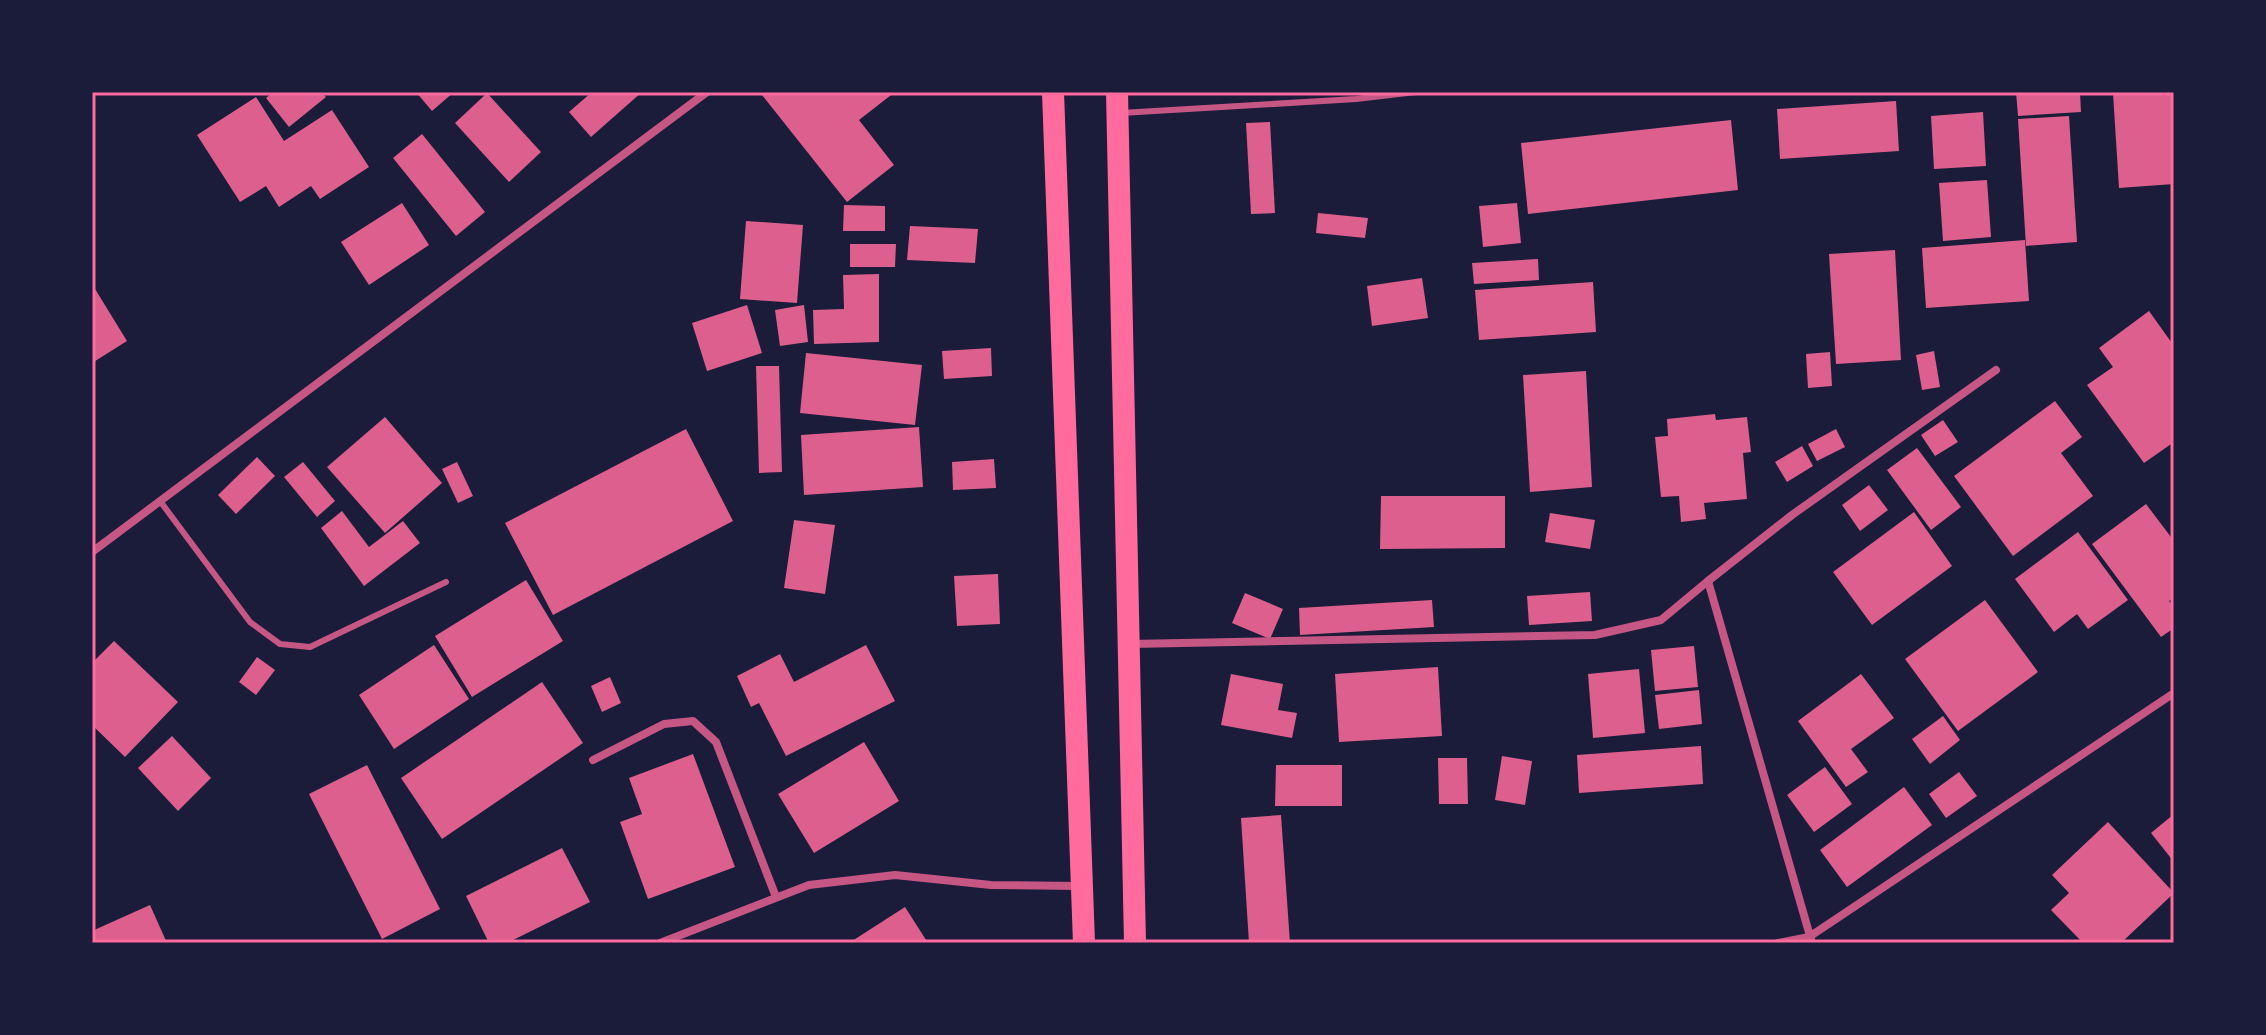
<svg xmlns="http://www.w3.org/2000/svg" width="2266" height="1035" viewBox="0 0 2266 1035" font-family="Ubuntu,sans-serif">
  <style>
    .building { fill: #dd5f8e }
    .lines { fill: none; stroke-linecap: round; stroke-linejoin: round }
    .service { stroke: #c65784; stroke-width: 6 }
    .minor { stroke: #c65784; stroke-width: 8 }
    .trunk { stroke: #ff6b9d; stroke-width: 22 }
    .neatline { fill: none; stroke: #ff6b9d; stroke-width: 3 }
  </style>
  <rect width="100%" height="100%" fill="#1b1b3a"/>
  <!-- building -->
  <g class="building">
    <polygon points="273,92 321,92 326,97 289,127 266,98"/>
    <polygon points="416,92 454,92 432,111"/>
    <polygon points="592,92 642,92 591,137 569,112"/>
    <polygon points="766,92 895,92 859,120 894,165 847,202 762,95"/>
    <polygon points="2016,92 2080,92 2081,112 2018,116"/>
    <polygon points="2174,92 2174,184 2119,188 2113,93"/>
    <polygon points="487,93 541,152 509,182 455,123"/>
    <polygon points="256,97 284,141 332,110 369,167 320,199 311,186 279,207 266,186 240,202 197,135"/>
    <polygon points="1896,101 1899,151 1780,159 1777,109"/>
    <polygon points="1983,112 1986,166 1934,169 1931,116"/>
    <polygon points="2069,116 2077,242 2026,246 2018,119"/>
    <polygon points="1731,120 1738,190 1528,214 1521,143"/>
    <polygon points="1270,122 1275,213 1251,214 1246,123"/>
    <polygon points="422,134 485,212 456,236 393,158"/>
    <polygon points="1987,180 1991,237 1943,241 1939,183"/>
    <polygon points="402,203 429,245 369,285 341,242"/>
    <polygon points="1517,203 1521,243 1483,247 1479,206"/>
    <polygon points="844,205 885,206 885,231 843,231"/>
    <polygon points="1318,213 1368,218 1365,238 1316,233"/>
    <polygon points="746,221 803,225 797,303 740,299"/>
    <polygon points="910,226 978,229 975,263 907,260"/>
    <polygon points="2025,240 2029,301 1926,308 1922,248"/>
    <polygon points="850,244 896,244 895,267 850,267"/>
    <polygon points="1895,250 1901,360 1836,364 1829,254"/>
    <polygon points="1538,259 1539,280 1474,284 1472,263"/>
    <polygon points="879,274 879,342 814,344 813,310 844,309 843,275"/>
    <polygon points="1422,278 1428,318 1372,326 1367,286"/>
    <polygon points="1593,282 1596,332 1479,340 1475,290"/>
    <polygon points="92,284 127,341 92,363"/>
    <polygon points="747,305 762,353 707,371 692,323"/>
    <polygon points="804,305 808,342 780,346 775,310"/>
    <polygon points="2149,311 2174,346 2174,442 2144,463 2087,385 2113,367 2099,348"/>
    <polygon points="991,348 992,376 944,379 942,351"/>
    <polygon points="1934,351 1940,387 1922,390 1916,355"/>
    <polygon points="1830,352 1832,386 1808,388 1806,354"/>
    <polygon points="806,353 922,365 915,425 800,413"/>
    <polygon points="756,366 779,366 782,472 759,473"/>
    <polygon points="1586,371 1592,487 1530,492 1523,375"/>
    <polygon points="2055,401 2082,437 2061,453 2093,496 2013,556 1954,476"/>
    <polygon points="1715,414 1716,420 1747,417 1751,452 1743,453 1747,499 1704,503 1706,519 1681,522 1679,496 1661,497 1655,437 1668,436 1667,419"/>
    <polygon points="385,417 442,483 385,533 327,467"/>
    <polygon points="1943,420 1958,442 1935,456 1921,435"/>
    <polygon points="919,427 923,487 804,495 801,435"/>
    <polygon points="686,429 733,521 553,615 505,523"/>
    <polygon points="1836,429 1845,447 1817,461 1808,444"/>
    <polygon points="1802,446 1813,466 1787,482 1775,462"/>
    <polygon points="1917,448 1961,507 1931,530 1887,470"/>
    <polygon points="257,457 275,476 236,514 218,495"/>
    <polygon points="994,459 996,488 953,490 952,462"/>
    <polygon points="303,462 335,501 317,517 284,477"/>
    <polygon points="457,462 473,496 458,503 442,469"/>
    <polygon points="1869,485 1888,510 1860,531 1842,505"/>
    <polygon points="1381,496 1505,496 1505,548 1380,549"/>
    <polygon points="2146,504 2174,541 2174,598 2169,601 2174,607 2174,628 2161,637 2092,544"/>
    <polygon points="342,511 369,547 403,521 420,543 364,586 321,528"/>
    <polygon points="1914,512 1952,566 1872,625 1833,572"/>
    <polygon points="1550,513 1595,520 1590,549 1545,542"/>
    <polygon points="794,520 835,525 825,594 784,588"/>
    <polygon points="2078,532 2128,600 2088,629 2077,614 2054,632 2015,579"/>
    <polygon points="998,574 1000,624 957,626 954,576"/>
    <polygon points="526,580 563,641 472,697 435,636"/>
    <polygon points="1590,592 1592,621 1529,625 1527,596"/>
    <polygon points="1245,593 1283,609 1270,639 1232,623"/>
    <polygon points="1432,600 1434,627 1300,635 1299,608"/>
    <polygon points="1985,600 2038,672 1958,731 1905,659"/>
    <polygon points="114,641 178,702 125,757 92,725 92,663"/>
    <polygon points="434,645 469,699 394,749 359,695"/>
    <polygon points="866,645 895,701 786,756 759,703 751,707 737,676 780,654 794,682"/>
    <polygon points="1694,646 1698,687 1655,691 1651,650"/>
    <polygon points="257,657 275,670 256,695 239,682"/>
    <polygon points="1438,667 1442,736 1339,742 1335,674"/>
    <polygon points="1639,669 1645,733 1593,738 1588,674"/>
    <polygon points="1231,674 1283,684 1278,710 1297,713 1292,738 1221,725"/>
    <polygon points="1861,674 1894,718 1851,749 1868,772 1846,787 1798,721"/>
    <polygon points="610,677 621,703 602,712 591,686"/>
    <polygon points="542,682 583,743 442,839 401,778"/>
    <polygon points="1699,690 1702,724 1659,729 1655,695"/>
    <polygon points="1943,716 1960,740 1930,764 1912,739"/>
    <polygon points="172,736 211,778 178,811 138,768"/>
    <polygon points="864,742 899,801 814,853 778,794"/>
    <polygon points="1701,746 1703,784 1579,793 1577,755"/>
    <polygon points="693,754 735,867 648,899 620,822 642,814 629,778"/>
    <polygon points="1502,756 1532,761 1525,805 1495,800"/>
    <polygon points="1438,758 1467,758 1468,804 1439,804"/>
    <polygon points="367,765 440,909 382,939 309,794"/>
    <polygon points="1276,765 1342,765 1342,806 1275,806"/>
    <polygon points="1825,767 1852,804 1814,832 1787,795"/>
    <polygon points="1959,772 1977,796 1946,818 1929,794"/>
    <polygon points="1904,787 1932,825 1847,887 1820,850"/>
    <polygon points="2174,814 2174,862 2151,833"/>
    <polygon points="1281,815 1290,943 1249,943 1241,818"/>
    <polygon points="2108,822 2174,893 2121,943 2083,943 2051,910 2069,893 2052,875"/>
    <polygon points="562,848 590,902 507,943 489,943 466,896"/>
    <polygon points="150,905 167,943 92,943 92,931"/>
    <polygon points="905,907 928,943 849,943"/>
  </g>
  <g class="lines">
    <!-- service -->
    <g class="service">
      <polyline points="1121,113 1356,99 1416,92"/>
      <polyline points="160,501 250,622 280,644 310,647 446,582"/>
    </g>
    <!-- minor -->
    <g class="minor">
      <polyline points="92,552 707,92"/>
      <polyline points="1708,581 1792,515 1996,370"/>
      <polyline points="1130,644 1595,635 1661,620 1708,581 1812,943"/>
      <polyline points="593,760 664,724 693,721 716,742 776,897"/>
      <polyline points="660,943 809,885 895,875 991,885 1079,886"/>
      <polyline points="1778,943 1809,937 2174,693"/>
    </g>
    <!-- trunk -->
    <g class="trunk">
      <polyline points="1053,92 1084,943"/>
      <polyline points="1117,92 1135,943"/>
    </g>
  </g>
  <!-- border -->
  <rect width="2266" height="1035" fill="none" stroke="#1b1b3a" stroke-width="188"/>
  <rect x="94" y="94" width="2078" height="847" class="neatline"/>
</svg>
